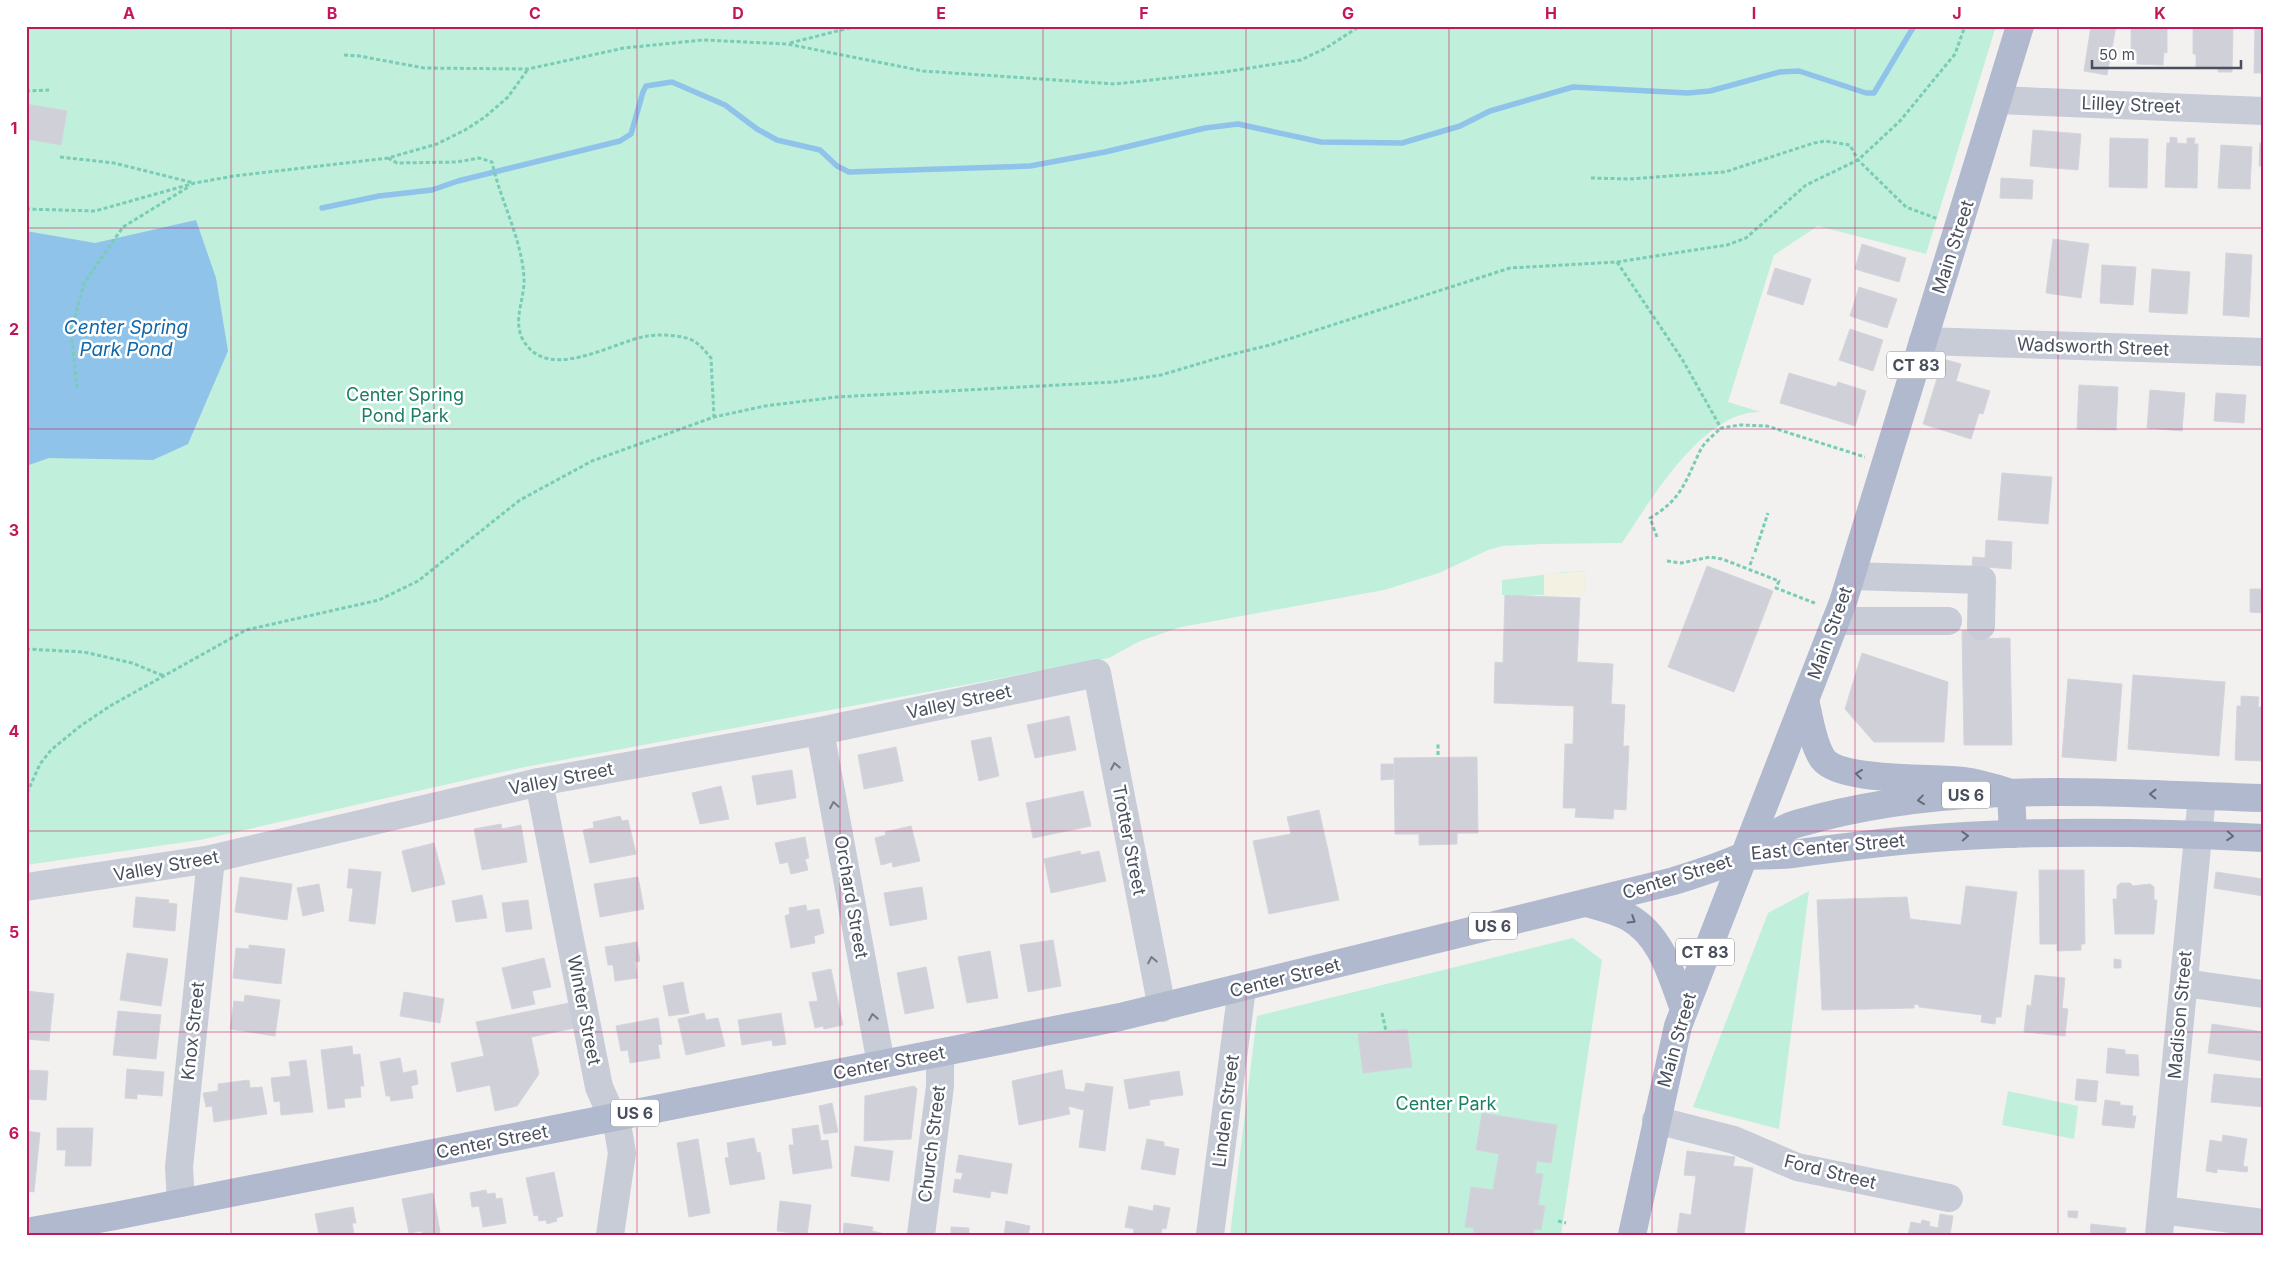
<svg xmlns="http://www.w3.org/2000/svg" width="2289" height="1261" viewBox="0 0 2289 1261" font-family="Inter,sans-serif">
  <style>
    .green { fill: #c0efdc }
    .sand { fill: #f3f1e2 }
    .water { fill: #8fc3ea }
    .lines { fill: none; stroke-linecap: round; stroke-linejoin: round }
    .stream { stroke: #8fc3ea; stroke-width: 5.5 }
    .building { fill: #d0d1d8; stroke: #d4d5dc }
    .path { stroke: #79ccb5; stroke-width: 3; stroke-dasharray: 4 2.5; stroke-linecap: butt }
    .minor { stroke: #c7ccd7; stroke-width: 28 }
    .major { stroke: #b1b9ce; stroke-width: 28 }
    .oneway { stroke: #757b88 }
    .oneway2 { stroke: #636a79 }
    .grid { fill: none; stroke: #c2185b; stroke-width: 1; stroke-opacity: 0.55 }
    .labels { text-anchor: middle; stroke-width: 5; stroke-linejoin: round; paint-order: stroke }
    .shield { fill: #fff; stroke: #80848e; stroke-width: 1 }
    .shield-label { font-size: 16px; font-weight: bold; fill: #494f5d }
    .street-label { font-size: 18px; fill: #494f5d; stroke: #fff }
    .park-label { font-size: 18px; fill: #1a7e62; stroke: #fff }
    .water-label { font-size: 19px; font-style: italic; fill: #1067a9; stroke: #fff }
    .neatline { fill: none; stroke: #c2185b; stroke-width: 2 }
    .grid-label { font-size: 16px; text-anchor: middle; font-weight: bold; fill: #c2185b }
  </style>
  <rect width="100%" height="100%" fill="#f3f1f0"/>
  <!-- green -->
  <g class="green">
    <path d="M 26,26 L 1996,26 L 1926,254 L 1818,226 L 1774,255 L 1728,402 L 1761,412 C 1703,410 1651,500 1622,543 L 1542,544 L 1503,546 L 1488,550 L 1439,573 L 1384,590 L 1181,627 L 1140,641 L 1109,658 L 525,767 L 200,840 L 26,865 Z"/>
    <polygon points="1586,571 1585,595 1502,595 1502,580 1564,572"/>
    <polygon points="1809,891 1779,1129 1693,1107 1768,913"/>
    <polygon points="1573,938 1602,960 1561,1235 1230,1235 1257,1016"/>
    <polygon points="2008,1091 2078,1106 2074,1139 2002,1125"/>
  </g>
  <!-- sand -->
  <polygon class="sand" points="1586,571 1585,595 1544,596 1544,574"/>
  <!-- water -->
  <polygon class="water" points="196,220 216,278 228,351 188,444 153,460 49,458 26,466 26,231 95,243"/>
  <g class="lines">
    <!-- stream -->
    <polyline class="stream" points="322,208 379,196 432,190 458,181 620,141 631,134 643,92 646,86 672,82 725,105 757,129 777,140 820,150 837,166 849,172 1030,166 1105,152 1205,128 1238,124 1321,142 1402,143 1460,126 1490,111 1573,87 1688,93 1710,91 1780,72 1799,71 1866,93 1874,93 1914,26"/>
  </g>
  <!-- building -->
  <g class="building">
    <polygon points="2091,26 2116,26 2107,75 2084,71"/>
    <polygon points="2131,26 2167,26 2167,53 2164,52 2163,65 2137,64 2137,52 2131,52"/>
    <polygon points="2255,26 2263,26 2263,73 2254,73"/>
    <polygon points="2193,28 2233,29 2232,72 2218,72 2218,68 2196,68 2196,54 2193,54"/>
    <polygon points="26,104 67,111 61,145 26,139"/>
    <polygon points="2033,130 2081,134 2078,170 2030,166"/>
    <polygon points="2170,137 2177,138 2177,143 2187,144 2187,138 2195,138 2194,144 2198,144 2197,188 2165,187 2167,143 2170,143"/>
    <polygon points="2110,138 2148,139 2147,188 2109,187"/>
    <polygon points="2260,143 2263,143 2263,166 2259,166"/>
    <polygon points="2221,145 2252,147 2250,189 2218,188"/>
    <polygon points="2001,178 2033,180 2032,199 2000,198"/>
    <polygon points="2053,239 2089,244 2081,298 2046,293"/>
    <polygon points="1862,244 1906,258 1899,282 1855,269"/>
    <polygon points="2226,253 2252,255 2249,317 2223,315"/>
    <polygon points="2102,265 2136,267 2133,305 2100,303"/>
    <polygon points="1775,268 1811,279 1803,305 1767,294"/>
    <polygon points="2152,269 2190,272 2187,314 2149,312"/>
    <polygon points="1859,287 1897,299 1887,328 1850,316"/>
    <polygon points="1850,329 1883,340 1873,371 1839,360"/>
    <polygon points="1943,359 1961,364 1956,381 1990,391 1983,414 1979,413 1971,439 1923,424"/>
    <polygon points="1789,373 1836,387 1838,382 1866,391 1855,426 1780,403"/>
    <polygon points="2079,385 2118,387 2116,430 2077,429"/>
    <polygon points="2150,390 2185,393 2182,431 2147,428"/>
    <polygon points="2216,393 2246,395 2244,423 2214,421"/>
    <polygon points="2002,473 2052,477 2048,524 1998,520"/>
    <polygon points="1986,540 2012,542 2011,569 1972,566 1973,557 1985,558"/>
    <polygon points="1707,566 1773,591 1734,692 1668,667"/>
    <polygon points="2250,589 2263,589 2263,613 2250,612"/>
    <polygon points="1505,595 1580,598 1577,662 1613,664 1611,704 1625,705 1623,746 1629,746 1626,810 1614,809 1613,819 1575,817 1576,808 1563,808 1565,744 1573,744 1574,706 1494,703 1495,662 1503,663"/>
    <polygon points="1975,630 1976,639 2010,638 2012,745 1964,745 1962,631"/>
    <polygon points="1862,653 1948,682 1944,742 1874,742 1845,709"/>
    <polygon points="2133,675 2225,682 2219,756 2128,749"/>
    <polygon points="2068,679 2122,684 2116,761 2062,757"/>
    <polygon points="2241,696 2259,697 2258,707 2263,707 2263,761 2235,760 2237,706 2241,706"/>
    <polygon points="1069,716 1076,750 1035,758 1027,725"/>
    <polygon points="991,737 999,776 979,781 971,741"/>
    <polygon points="896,747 903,781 864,789 858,755"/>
    <polygon points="1477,757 1478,833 1457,833 1457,844 1419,845 1419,834 1395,834 1394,758"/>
    <polygon points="1381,764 1394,764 1394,779 1381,780"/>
    <polygon points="792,770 796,798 757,805 752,776"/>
    <polygon points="721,786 729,819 700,824 692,793"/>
    <polygon points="1083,791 1091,826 1033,838 1026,803"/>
    <polygon points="1319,810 1339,900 1269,914 1253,841 1291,834 1287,817"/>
    <polygon points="620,816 622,821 628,820 636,854 590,863 583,830 594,828 593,822"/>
    <polygon points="501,824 502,829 521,825 527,862 482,870 474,829"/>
    <polygon points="911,826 920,861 893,867 892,862 881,865 875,838 886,835 885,832"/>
    <polygon points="805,837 809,858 805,859 808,870 791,874 788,862 780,864 775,843"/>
    <polygon points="434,843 445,884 412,892 402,851"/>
    <polygon points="1080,851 1081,855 1099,851 1106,881 1051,893 1044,859"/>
    <polygon points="349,869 381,872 375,924 349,921 353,888 347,888"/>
    <polygon points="2039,870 2084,870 2085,944 2081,944 2081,950 2057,951 2057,944 2040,944"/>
    <polygon points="2216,872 2263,879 2263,896 2214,888"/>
    <polygon points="240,877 292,884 287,920 235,912"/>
    <polygon points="638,877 644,909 600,917 594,884"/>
    <polygon points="2121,883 2130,883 2133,886 2150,884 2154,887 2154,900 2157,900 2154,934 2115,934 2113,899 2117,899 2117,886"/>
    <polygon points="319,884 324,911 303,916 297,888"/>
    <polygon points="1966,886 2017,892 2001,1017 1996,1017 1995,1024 1981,1022 1982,1015 1919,1007 1919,1005 1914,1004 1914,1008 1822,1010 1817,900 1907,897 1910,919 1961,925"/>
    <polygon points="922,887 927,919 890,926 884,893"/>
    <polygon points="482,895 487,918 456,922 452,901"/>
    <polygon points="136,897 169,900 168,903 177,904 175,931 133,927"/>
    <polygon points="528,900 532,929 506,932 502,903"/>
    <polygon points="806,905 807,911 819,909 824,933 814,936 815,943 791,948 785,916 790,914 789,908"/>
    <polygon points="1053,940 1061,986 1028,992 1020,945"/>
    <polygon points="637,942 640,961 635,962 637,978 615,981 613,965 608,965 605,947"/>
    <polygon points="249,945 285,949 281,984 233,978 236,948 249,949"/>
    <polygon points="990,951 998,998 967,1003 958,957"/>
    <polygon points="127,953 168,959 161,1006 120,1000"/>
    <polygon points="544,958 551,987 532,991 535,1004 512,1009 502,968"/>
    <polygon points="2114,959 2121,960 2121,968 2114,968"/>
    <polygon points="926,967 934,1008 905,1014 897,973"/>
    <polygon points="831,969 843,1025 824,1029 823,1026 815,1028 809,1002 818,1001 812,973"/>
    <polygon points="2035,975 2065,978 2062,1008 2068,1009 2065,1036 2024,1032 2027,1005 2031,1006"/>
    <polygon points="683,982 689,1013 669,1016 663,986"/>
    <polygon points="26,991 54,994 49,1041 26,1039"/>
    <polygon points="404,992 444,999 440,1023 400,1016"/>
    <polygon points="245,995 280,1000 275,1036 230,1029 234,1001 244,1002"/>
    <polygon points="569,1003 575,1028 531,1037 539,1074 517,1106 495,1111 490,1085 457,1092 451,1063 484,1056 476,1022"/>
    <polygon points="118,1011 161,1015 156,1059 113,1055"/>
    <polygon points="704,1013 706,1020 718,1018 725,1046 686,1055 678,1019"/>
    <polygon points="781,1013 786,1044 773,1046 772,1040 742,1045 738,1020"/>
    <polygon points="658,1018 662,1044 658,1045 660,1058 630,1063 628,1050 621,1051 616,1026"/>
    <polygon points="2212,1024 2263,1032 2263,1061 2208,1053"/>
    <polygon points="1407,1029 1412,1067 1363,1073 1358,1034"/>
    <polygon points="352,1046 353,1055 360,1054 364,1086 360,1086 361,1097 344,1099 345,1107 328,1109 321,1050"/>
    <polygon points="2108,1048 2125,1050 2125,1054 2138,1055 2139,1076 2106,1073"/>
    <polygon points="400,1058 403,1073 416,1070 418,1084 411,1086 413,1098 391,1101 390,1096 386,1096 380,1062"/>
    <polygon points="306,1060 313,1112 281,1115 280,1101 274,1102 271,1078 291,1076 289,1062"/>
    <polygon points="127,1069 164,1072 162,1096 137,1094 137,1099 125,1098"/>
    <polygon points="26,1070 48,1071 46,1100 26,1099"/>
    <polygon points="1062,1070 1065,1089 1084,1092 1086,1083 1113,1087 1105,1151 1079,1147 1084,1110 1068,1106 1070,1114 1019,1125 1012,1081"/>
    <polygon points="1179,1071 1183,1095 1149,1100 1150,1105 1129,1109 1124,1080"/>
    <polygon points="2214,1074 2263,1079 2263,1107 2211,1102"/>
    <polygon points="2077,1079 2098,1081 2096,1102 2075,1100"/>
    <polygon points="249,1080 250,1088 262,1087 267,1114 214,1122 212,1106 206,1107 203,1093 218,1091 218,1084"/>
    <polygon points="914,1086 917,1089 911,1139 864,1141 865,1096"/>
    <polygon points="2105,1100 2120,1102 2120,1105 2133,1106 2132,1116 2136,1116 2134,1128 2102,1125"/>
    <polygon points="832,1103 838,1132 824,1134 819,1106"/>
    <polygon points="1482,1113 1557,1125 1551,1163 1537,1161 1535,1173 1543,1174 1538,1205 1545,1206 1541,1230 1534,1229 1534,1235 1473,1235 1474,1228 1465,1227 1471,1187 1493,1190 1499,1154 1476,1150"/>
    <polygon points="818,1125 821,1141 828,1140 832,1168 793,1174 789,1145 794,1145 792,1129"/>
    <polygon points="57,1128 93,1128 91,1166 65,1166 66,1150 57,1150"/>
    <polygon points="26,1131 40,1133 34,1192 26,1191"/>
    <polygon points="2223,1135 2247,1139 2243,1166 2248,1167 2247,1172 2217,1169 2217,1173 2206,1171 2210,1140 2222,1142"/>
    <polygon points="754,1138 757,1153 760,1152 765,1179 730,1185 725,1158 729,1157 727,1143"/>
    <polygon points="698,1139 710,1213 689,1217 677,1143"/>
    <polygon points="1147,1139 1164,1142 1164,1146 1179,1149 1175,1175 1141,1169"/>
    <polygon points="855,1146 893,1151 889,1181 851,1176"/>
    <polygon points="1687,1151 1735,1157 1733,1166 1753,1168 1744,1235 1677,1235 1680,1213 1691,1215 1696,1176 1684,1175"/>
    <polygon points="959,1155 1012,1164 1007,1194 991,1191 990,1198 953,1192 955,1179 961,1180 963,1173 956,1172"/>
    <polygon points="554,1172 563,1216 556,1218 557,1221 547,1224 546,1220 539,1221 538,1215 534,1216 526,1178"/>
    <polygon points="486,1190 487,1194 495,1193 496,1199 502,1198 506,1223 483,1227 479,1206 472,1207 470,1193"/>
    <polygon points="433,1193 440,1232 434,1235 422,1235 422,1231 409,1233 402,1199"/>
    <polygon points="780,1201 811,1205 807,1235 777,1231"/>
    <polygon points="1154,1205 1170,1208 1166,1229 1162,1228 1161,1235 1133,1235 1134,1229 1125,1227 1129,1206 1153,1211"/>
    <polygon points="353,1207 356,1223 352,1223 354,1235 319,1235 315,1214"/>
    <polygon points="2068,1211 2078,1211 2077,1218 2068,1217"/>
    <polygon points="1940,1214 1953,1216 1950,1235 1908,1235 1911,1222 1921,1224 1922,1220 1930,1222 1929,1226 1938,1228"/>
    <polygon points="1006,1221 1030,1226 1028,1235 1004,1235"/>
    <polygon points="844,1223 873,1227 872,1231 890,1235 843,1235"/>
    <polygon points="2091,1224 2126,1228 2125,1235 2090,1235"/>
    <polygon points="951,1227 969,1228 969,1235 951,1235"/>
  </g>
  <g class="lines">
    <!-- path -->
    <g class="path">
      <polyline points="790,43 857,26"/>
      <polyline points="344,55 359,56 424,68 528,69 624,48 703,40 787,44 923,71 1115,84 1224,72 1301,60 1326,48 1360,26"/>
      <polyline points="26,91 49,90"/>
      <polyline points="60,157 114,163 194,183"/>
      <path d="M 388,158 L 397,163 L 457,162 L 479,158 L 492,162 C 500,200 522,239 524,278 C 525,298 513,319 522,338 C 546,385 612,342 647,336 C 659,334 681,335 692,340 C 700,344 705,351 711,358 L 714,417"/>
      <polyline points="1591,178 1629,179 1725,172 1814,143 1825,141 1850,145 1858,160 1906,207 1938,219"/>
      <polyline points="26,209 95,211 195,183 234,176 388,158 437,144 465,130 485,117 508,97 528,69"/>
      <polyline points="1617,262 1682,359 1721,428 1740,425 1767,426 1865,457"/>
      <polyline points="77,388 71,331 84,283 123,227 190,186"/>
      <path d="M 1657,537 L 1650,518 C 1682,499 1685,482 1700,451 C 1704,442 1714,435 1721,428"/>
      <polyline points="1755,552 1768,513"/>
      <polyline points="1667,561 1681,563 1710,557 1722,559 1779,581 1776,588 1817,604"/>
      <polyline points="1750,565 1753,557"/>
      <polyline points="26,649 84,652 132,663 164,676"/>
      <polyline points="1438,755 1438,744"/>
      <polyline points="26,806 27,793 40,764 51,750 79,727 110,706 246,630 379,600 418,581 520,500 592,461 714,417 765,406 837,397 1114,382 1161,375 1225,356 1270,345 1510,268 1617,262 1727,245 1746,238 1806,185 1858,160 1900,121 1955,54 1965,26"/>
      <polyline points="1382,1013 1386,1031"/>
      <polyline points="1558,1221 1566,1223"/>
    </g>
    <!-- minor -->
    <g class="minor">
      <polyline points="1998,100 2263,111"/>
      <polyline points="1923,341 2263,352"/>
      <polyline points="1851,576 1982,580 1981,626"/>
      <polyline points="1836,621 1948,621"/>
      <polyline points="820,731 881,1064"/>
      <polyline points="539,782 599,1087 618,1130 622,1153 610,1235"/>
      <polyline points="26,887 211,859 539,782 820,731 1097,673 1162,1008"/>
      <polyline points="2184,983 2263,994"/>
      <polyline points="1656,1120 1734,1140 1797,1167 1949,1198"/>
      <polyline points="181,1203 179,1167 211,859"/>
      <polyline points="2162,1210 2263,1223"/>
      <polyline points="921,1235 940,1086 940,1053"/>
      <polyline points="1210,1235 1242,988"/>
      <polyline points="2159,1235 2202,796"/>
    </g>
    <!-- major -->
    <g class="major">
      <path d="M 1805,701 C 1810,718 1812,743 1823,759 C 1840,782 1933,777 1963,781 C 1979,783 1995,788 2011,793 L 2013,834"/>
      <path d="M 1743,856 C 1759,855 1776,856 1792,854 C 1844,847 1896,840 1949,837 C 2054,830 2158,832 2263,838"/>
      <path d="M 1587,903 C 1600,907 1615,910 1628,917 C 1662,936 1671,975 1684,1009"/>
      <path d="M 26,1232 L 115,1216 L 1120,1017 L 1674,881 C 1696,874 1719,867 1741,857 C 1761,848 1775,830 1796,824 C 1947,779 2107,793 2263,798"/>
      <polyline points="1632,1235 1678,1026 1843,602 2020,26"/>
    </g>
  </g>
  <!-- one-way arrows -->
  <defs><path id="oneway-chevron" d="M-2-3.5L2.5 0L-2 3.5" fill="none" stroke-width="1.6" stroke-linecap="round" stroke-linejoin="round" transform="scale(1.25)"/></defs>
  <g class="oneway">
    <use href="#oneway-chevron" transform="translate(1115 766) rotate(-101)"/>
    <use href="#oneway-chevron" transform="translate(834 805) rotate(-100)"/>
    <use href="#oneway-chevron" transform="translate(1152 960) rotate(-101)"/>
    <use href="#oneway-chevron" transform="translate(873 1017) rotate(-100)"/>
  </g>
  <g class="oneway2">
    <use href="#oneway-chevron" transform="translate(1859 774) rotate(-173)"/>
    <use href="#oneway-chevron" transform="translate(2153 794) rotate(-179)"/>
    <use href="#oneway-chevron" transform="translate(1921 800) rotate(173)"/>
    <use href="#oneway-chevron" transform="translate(1965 836) rotate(-3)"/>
    <use href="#oneway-chevron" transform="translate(2230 836) rotate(4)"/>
    <use href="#oneway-chevron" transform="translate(1632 920) rotate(32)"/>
  </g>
  <!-- grid -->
  <path class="grid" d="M 231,26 L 231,1235M 434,26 L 434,1235M 637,26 L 637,1235M 840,26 L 840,1235M 1043,26 L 1043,1235M 1246,26 L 1246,1235M 1449,26 L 1449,1235M 1652,26 L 1652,1235M 1855,26 L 1855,1235M 2058,26 L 2058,1235M 26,228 L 2263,228M 26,429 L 2263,429M 26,630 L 2263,630M 26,831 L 2263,831M 26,1032 L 2263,1032"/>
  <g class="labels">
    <!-- shield labels -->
    <g class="shield">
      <rect x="1887" y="351.5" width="58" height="27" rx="4"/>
      <rect x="1942" y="781.5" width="48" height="27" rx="4"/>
      <rect x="1469" y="912.5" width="48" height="27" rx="4"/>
      <rect x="1676" y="938.5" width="58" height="27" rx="4"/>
      <rect x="611" y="1099.5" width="48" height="27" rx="4"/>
    </g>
    <g class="shield-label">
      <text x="1916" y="371">CT 83</text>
      <text x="1966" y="801">US 6</text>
      <text x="1493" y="932">US 6</text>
      <text x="1705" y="958">CT 83</text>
      <text x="635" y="1119">US 6</text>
    </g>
    <!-- street labels -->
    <g class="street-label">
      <text transform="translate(2131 105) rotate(2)" y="6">Lilley Street</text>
      <text transform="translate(1953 247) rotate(-72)" y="6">Main Street</text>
      <text transform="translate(2093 347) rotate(2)" y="6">Wadsworth Street</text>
      <text transform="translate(1830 633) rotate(-70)" y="6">Main Street</text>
      <text transform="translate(959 702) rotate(-12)" y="6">Valley Street</text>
      <text transform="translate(561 779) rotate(-11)" y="6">Valley Street</text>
      <text transform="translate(1129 840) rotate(79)" y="6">Trotter Street</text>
      <text transform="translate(1828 847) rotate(-5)" y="6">East Center Street</text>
      <text transform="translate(166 866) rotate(-10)" y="6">Valley Street</text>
      <text transform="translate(1677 877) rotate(-17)" y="6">Center Street</text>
      <text transform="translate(851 897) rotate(80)" y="6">Orchard Street</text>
      <text transform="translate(1285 978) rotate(-14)" y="6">Center Street</text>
      <text transform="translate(584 1010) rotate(79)" y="6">Winter Street</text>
      <text transform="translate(2180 1015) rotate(-85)" y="6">Madison Street</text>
      <text transform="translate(193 1031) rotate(-84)" y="6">Knox Street</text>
      <text transform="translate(1677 1040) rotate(-74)" y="6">Main Street</text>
      <text transform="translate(889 1063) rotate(-11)" y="6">Center Street</text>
      <text transform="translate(1226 1111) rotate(-83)" y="6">Linden Street</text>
      <text transform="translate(492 1142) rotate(-11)" y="6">Center Street</text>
      <text transform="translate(932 1144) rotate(-83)" y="6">Church Street</text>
      <text transform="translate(1830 1172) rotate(14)" y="6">Ford Street</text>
    </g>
    <!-- park labels -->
    <g class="park-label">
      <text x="405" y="401">Center Spring<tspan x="405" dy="21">Pond Park</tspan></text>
      <text x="1446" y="1110">Center Park</text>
    </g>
    <!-- water labels -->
    <g class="water-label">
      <text x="126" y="334">Center Spring<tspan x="126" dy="22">Park Pond</tspan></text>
    </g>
  </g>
  <!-- border -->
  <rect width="2289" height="1261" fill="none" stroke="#ffffff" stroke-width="55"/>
  <!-- scale -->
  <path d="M2092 60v8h149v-8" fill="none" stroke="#494f5d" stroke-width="2.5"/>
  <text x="2099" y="60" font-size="15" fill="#494f5d" stroke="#ffffff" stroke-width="4" paint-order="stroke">50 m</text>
  <rect x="28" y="28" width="2234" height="1206" class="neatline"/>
  <g class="grid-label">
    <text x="129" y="19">A</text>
    <text x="332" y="19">B</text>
    <text x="535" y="19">C</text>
    <text x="738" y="19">D</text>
    <text x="941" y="19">E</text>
    <text x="1144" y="19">F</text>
    <text x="1348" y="19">G</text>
    <text x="1551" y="19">H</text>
    <text x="1754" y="19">I</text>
    <text x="1957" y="19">J</text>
    <text x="2160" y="19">K</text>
    <text x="14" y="134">1</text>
    <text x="14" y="335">2</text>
    <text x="14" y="536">3</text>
    <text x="14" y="737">4</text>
    <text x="14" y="938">5</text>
    <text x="14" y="1139">6</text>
  </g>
</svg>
